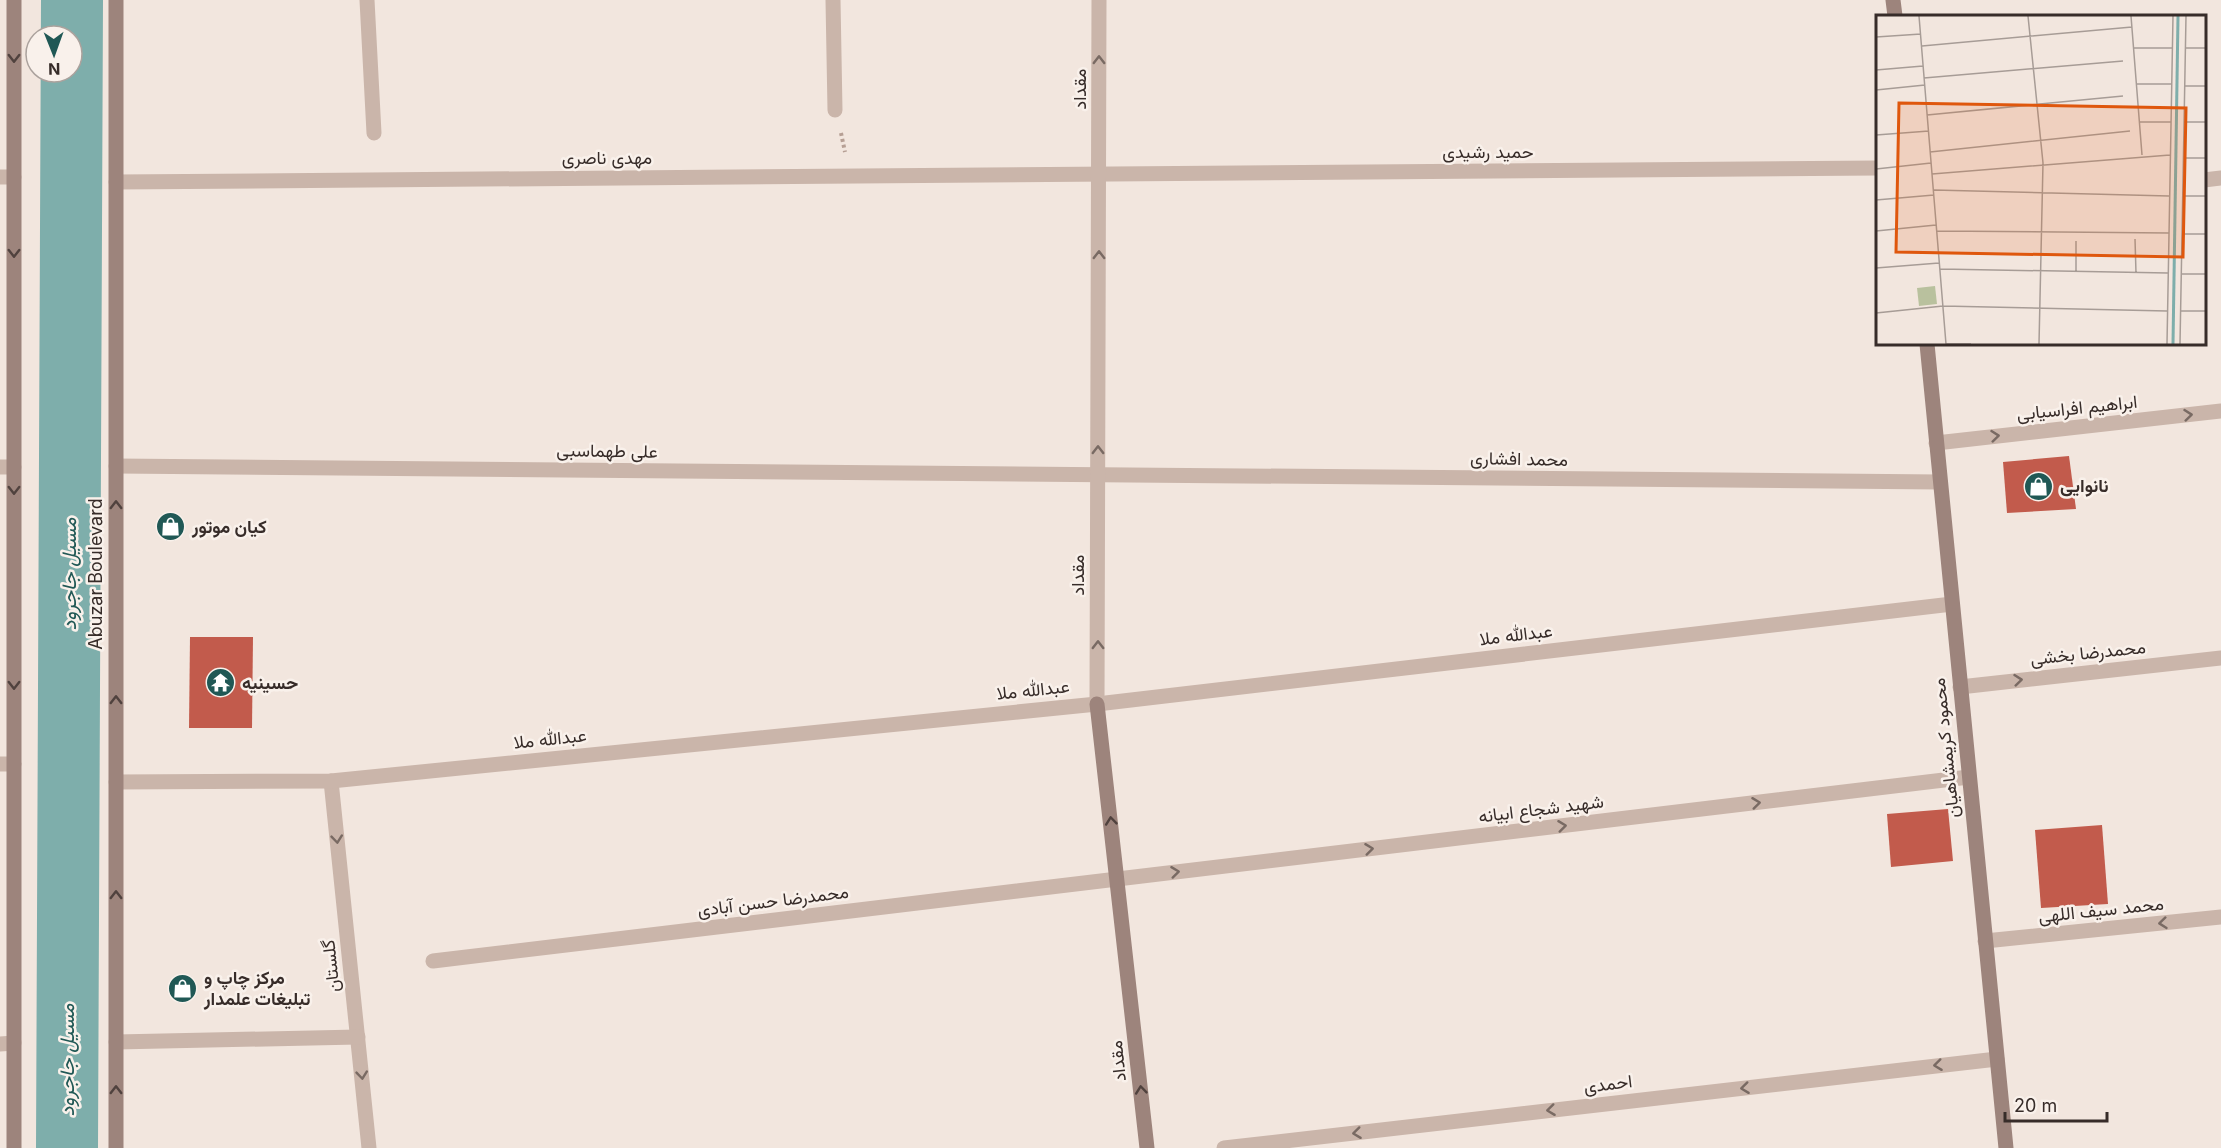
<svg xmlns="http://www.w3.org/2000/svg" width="2221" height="1148" viewBox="0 0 2221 1148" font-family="Inter,Vazirmatn,sans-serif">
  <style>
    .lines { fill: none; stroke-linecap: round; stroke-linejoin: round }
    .river { stroke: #7eaeab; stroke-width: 62 }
    .building { fill: #c25b4c }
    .path { stroke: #b69f94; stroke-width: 4; stroke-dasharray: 3 3; stroke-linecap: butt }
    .street { stroke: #cab5aa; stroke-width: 15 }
    .secondary { stroke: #9d847c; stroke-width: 15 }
    .oneway { stroke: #50423e }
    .oneway2 { stroke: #796a63 }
    .labels { text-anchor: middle; stroke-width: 5; stroke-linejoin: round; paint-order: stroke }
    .street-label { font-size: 18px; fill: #372c29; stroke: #f9f1eb }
    .poi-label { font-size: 18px; font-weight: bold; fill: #372c29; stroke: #f9f1eb; text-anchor: start }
    .water-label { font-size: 20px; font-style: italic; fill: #205855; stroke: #f9f1eb }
    .inset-river { fill: none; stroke: #7eaeab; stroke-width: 3 }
    .inset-road { fill: none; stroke: #a79c96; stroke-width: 1.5 }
    .view { fill: #df570d; fill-opacity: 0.15; stroke: #df570d; stroke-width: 3 }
    .inset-edge { fill: none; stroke: #372c29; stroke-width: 3 }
  </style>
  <rect width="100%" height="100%" fill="#f2e6de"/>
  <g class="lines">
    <!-- river -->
    <polyline class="river" points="67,1148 72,0"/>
  </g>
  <!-- building -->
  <g class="building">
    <polygon points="2069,456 2076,509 2007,513 2003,462"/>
    <polygon points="190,637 253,637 252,728 189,728"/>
    <polygon points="1948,809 1953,861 1891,867 1887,814"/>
    <polygon points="2102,825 2108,904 2041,908 2035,830"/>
  </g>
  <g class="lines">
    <!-- path -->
    <polyline class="path" points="841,133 845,152"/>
    <!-- street -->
    <g class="street">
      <polyline points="367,0 374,133"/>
      <polyline points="833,0 835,110"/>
      <polyline points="0,177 14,177"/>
      <polyline points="2204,180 2221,178"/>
      <polyline points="116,182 1878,168"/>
      <polyline points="1936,443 2221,411"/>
      <polyline points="116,466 1940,482"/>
      <polyline points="0,467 14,467"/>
      <polyline points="1960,687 2221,658"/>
      <polyline points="1097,704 1099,0"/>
      <polyline points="0,764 14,764"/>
      <polyline points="331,781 369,1148"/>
      <polyline points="116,782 331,781 1097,704 1952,604"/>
      <polyline points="1985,941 2221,917"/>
      <polyline points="433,961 1969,777"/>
      <polyline points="116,1042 358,1037"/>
      <polyline points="0,1044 14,1043"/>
      <polyline points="1224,1148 1997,1059"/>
    </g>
    <!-- secondary -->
    <g class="secondary">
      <polyline points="1893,0 1895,16"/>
      <polyline points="1927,344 2006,1148"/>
      <polyline points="1097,704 1147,1148"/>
      <polyline points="14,1148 14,0"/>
      <polyline points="116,1148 116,0"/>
    </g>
  </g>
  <!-- one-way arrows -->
  <defs><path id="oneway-chevron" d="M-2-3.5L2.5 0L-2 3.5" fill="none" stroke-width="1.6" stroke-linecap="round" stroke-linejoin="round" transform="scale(1.5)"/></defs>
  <g class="oneway">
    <use href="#oneway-chevron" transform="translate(14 58) rotate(90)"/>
    <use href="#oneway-chevron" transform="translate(14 253) rotate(90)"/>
    <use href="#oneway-chevron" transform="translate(14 490) rotate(90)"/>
    <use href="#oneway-chevron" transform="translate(116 505) rotate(-90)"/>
    <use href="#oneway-chevron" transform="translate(14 685) rotate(90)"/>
    <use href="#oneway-chevron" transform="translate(116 700) rotate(-90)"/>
    <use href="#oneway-chevron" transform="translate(1111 821) rotate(-96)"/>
    <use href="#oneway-chevron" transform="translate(116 895) rotate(-90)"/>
    <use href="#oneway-chevron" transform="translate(116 1090) rotate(-90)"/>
    <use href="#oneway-chevron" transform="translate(1141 1090) rotate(-96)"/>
  </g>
  <g class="oneway2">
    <use href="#oneway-chevron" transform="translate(1099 60) rotate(-90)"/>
    <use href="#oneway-chevron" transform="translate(1099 255) rotate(-90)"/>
    <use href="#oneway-chevron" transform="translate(2188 415) rotate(-6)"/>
    <use href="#oneway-chevron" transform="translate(1995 436) rotate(-6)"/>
    <use href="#oneway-chevron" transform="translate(1098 450) rotate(-90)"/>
    <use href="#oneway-chevron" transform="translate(1098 645) rotate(-90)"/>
    <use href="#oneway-chevron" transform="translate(2018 680) rotate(-6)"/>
    <use href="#oneway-chevron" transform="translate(1756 803) rotate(-7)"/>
    <use href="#oneway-chevron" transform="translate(1562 826) rotate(-7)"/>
    <use href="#oneway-chevron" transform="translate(337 839) rotate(84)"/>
    <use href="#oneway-chevron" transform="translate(1369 849) rotate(-7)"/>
    <use href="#oneway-chevron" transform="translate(1175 872) rotate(-7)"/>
    <use href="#oneway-chevron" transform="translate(2163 923) rotate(174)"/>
    <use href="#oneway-chevron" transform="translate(1938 1065) rotate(173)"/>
    <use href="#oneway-chevron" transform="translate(362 1075) rotate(84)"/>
    <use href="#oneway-chevron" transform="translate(1745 1088) rotate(173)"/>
    <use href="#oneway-chevron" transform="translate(1551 1110) rotate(173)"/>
    <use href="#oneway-chevron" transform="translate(1357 1133) rotate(173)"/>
  </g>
  <!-- icons -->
  <defs>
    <symbol id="shop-disc" viewBox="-11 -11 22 22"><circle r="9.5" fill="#205855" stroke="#f9f1eb"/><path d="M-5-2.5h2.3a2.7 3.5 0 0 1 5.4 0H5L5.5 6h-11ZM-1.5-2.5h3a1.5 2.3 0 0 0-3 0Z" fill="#fff"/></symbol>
    <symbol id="temple-disc" viewBox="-11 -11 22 22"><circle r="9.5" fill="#205855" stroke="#f9f1eb"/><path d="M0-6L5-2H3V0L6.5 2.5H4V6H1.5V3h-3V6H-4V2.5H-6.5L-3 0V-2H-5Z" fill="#fff"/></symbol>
  </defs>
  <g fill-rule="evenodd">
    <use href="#shop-disc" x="2022" y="470" width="33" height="33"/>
    <use href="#shop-disc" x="154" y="510" width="33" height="33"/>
    <use href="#temple-disc" x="204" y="666" width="33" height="33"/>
    <use href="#shop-disc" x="166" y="972" width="33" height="33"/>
  </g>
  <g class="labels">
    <!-- street labels -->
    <g class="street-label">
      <text transform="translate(1080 89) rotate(-90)" y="6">مقداد</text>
      <text x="1488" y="158">حمید رشیدی</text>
      <text x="607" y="164">مهدی ناصری</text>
      <text transform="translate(2077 408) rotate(-6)" y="6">ابراهیم افراسیابی</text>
      <text transform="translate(607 451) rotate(1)" y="6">علی طهماسبی</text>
      <text transform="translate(1519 459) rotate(1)" y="6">محمد افشاری</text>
      <text transform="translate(96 574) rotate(-90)" y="6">Abuzar Boulevard</text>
      <text transform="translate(1078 575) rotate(-90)" y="6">مقداد</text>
      <text transform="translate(1516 635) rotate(-7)" y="6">عبدالله ملا</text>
      <text transform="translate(2088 653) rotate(-6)" y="6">محمدرضا بخشی</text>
      <text transform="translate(1033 690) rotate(-6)" y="6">عبدالله ملا</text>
      <text transform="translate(550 739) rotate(-6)" y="6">عبدالله ملا</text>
      <text transform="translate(1946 748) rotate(-96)" y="6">محمود کریمشاهیان</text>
      <text transform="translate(1541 809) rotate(-7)" y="6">شهید شجاع ابیانه</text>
      <text transform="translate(773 901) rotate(-7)" y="6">محمدرضا حسن آبادی</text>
      <text transform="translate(2101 910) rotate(-6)" y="6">محمد سیف اللهی</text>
      <text transform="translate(331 966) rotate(-96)" y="6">گلستان</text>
      <text transform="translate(1118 1061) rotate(-96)" y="6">مقداد</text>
      <text transform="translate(1608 1084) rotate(-7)" y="6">احمدی</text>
    </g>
    <!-- poi labels -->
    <g class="poi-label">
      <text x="2060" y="492">نانوایی</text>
      <text x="192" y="533">کیان موتور</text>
      <text x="242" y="689">حسینیه</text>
      <text x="204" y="984">مرکز چاپ و<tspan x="204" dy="21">تبلیغات علمدار</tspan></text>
    </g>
    <!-- water labels -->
    <g class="water-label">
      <text transform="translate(69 574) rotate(-90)" y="7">مسیل جاجرود</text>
      <text transform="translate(67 1060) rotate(-90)" y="7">مسیل جاجرود</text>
    </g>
  </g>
  <!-- overview -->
  <g transform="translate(1876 15)">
    <rect width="330" height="330" fill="#f2e6de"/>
    <path d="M 59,271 L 61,289 L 43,291 L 41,273 Z" fill="#b9c19e"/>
    <path class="inset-river" d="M 297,329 L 302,1"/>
    <path class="inset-road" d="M 43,1 L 70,329M 152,1 L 167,148 L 163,329M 255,1 L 266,140M 0,22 L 45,19M 46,31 L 256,12M 258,33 L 296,33M 309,33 L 330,33M 0,55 L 47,51M 48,63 L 247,46M 260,69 L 295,69M 309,71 L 330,71M 0,75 L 49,70M 51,100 L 247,81M 263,107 L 295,107M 308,107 L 330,107M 0,120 L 53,116M 54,137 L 254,116M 307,143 L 330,143M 0,154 L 55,148M 56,159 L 294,140M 58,175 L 293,181M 307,181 L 330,181M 0,185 L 58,180M 0,216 L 60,210M 61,216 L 293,218M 306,219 L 330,219M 259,224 L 260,258M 0,253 L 63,248M 64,254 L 292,258M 200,257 L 200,226M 305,259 L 330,259M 305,296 L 330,296M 0,298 L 67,291 L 291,296M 70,329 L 95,329M 291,329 L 297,1M 304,329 L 310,1"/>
    <path class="view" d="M 23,88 L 310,93 L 307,242 L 20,237 Z"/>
    <rect width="330" height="330" class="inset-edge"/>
  </g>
  <!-- north arrow -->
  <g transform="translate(54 54) rotate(179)"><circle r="28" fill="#f9f1eb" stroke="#aba29d" stroke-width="1.5"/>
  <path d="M0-4.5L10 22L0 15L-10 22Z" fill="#205855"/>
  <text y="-9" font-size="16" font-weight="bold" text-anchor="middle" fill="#372c29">N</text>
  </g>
  <!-- scale -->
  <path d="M2005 1112v9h102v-9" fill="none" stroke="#372c29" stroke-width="3"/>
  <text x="2014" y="1112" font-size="18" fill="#372c29" stroke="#f9f1eb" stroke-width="4.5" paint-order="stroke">20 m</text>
</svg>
